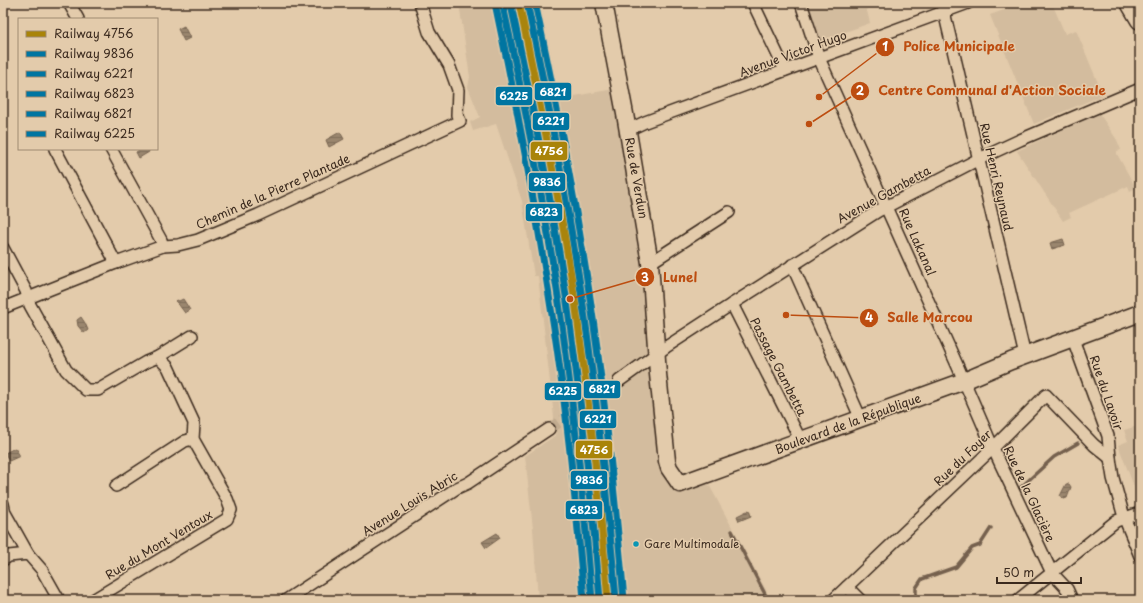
<svg xmlns="http://www.w3.org/2000/svg" width="1143" height="603" viewBox="0 0 1143 603" font-family="'Playpen Sans',sans-serif">
  <style>
    .built { fill: #d3bc9e }
    .water { fill: url(#water-rules); stroke: #74614e }
    .lines { fill: none; stroke-linecap: round; stroke-linejoin: round }
    .stream { stroke: #74614e; stroke-width: 3.5 }
    .minor-tunnel { stroke: #c1ab8f; stroke-width: 11; stroke-dasharray: 11 5.5; stroke-linecap: butt }
    .minor-casing { stroke: #3b2a1e; stroke-width: 14 }
    .secondary-casing { stroke: #3b2a1e; stroke-width: 19 }
    .primary-casing { stroke: #3b2a1e; stroke-width: 21 }
    .minor { stroke: #e3cbab; stroke-width: 11 }
    .secondary { stroke: #e3cbab; stroke-width: 16 }
    .primary { stroke: #e3cbab; stroke-width: 18 }
    .rail-1-casing { stroke: #e3cbab; stroke-width: 10 }
    .rail-2-casing { stroke: #e3cbab; stroke-width: 10 }
    .rail-3-casing { stroke: #e3cbab; stroke-width: 10 }
    .rail-4-casing { stroke: #e3cbab; stroke-width: 10 }
    .rail-5-casing { stroke: #e3cbab; stroke-width: 10 }
    .rail-6-casing { stroke: #e3cbab; stroke-width: 10 }
    .rail-1 { stroke: #a98409; stroke-width: 7 }
    .rail-2 { stroke: #0075a1; stroke-width: 7 }
    .rail-3 { stroke: #0075a1; stroke-width: 7 }
    .rail-4 { stroke: #0075a1; stroke-width: 7 }
    .rail-5 { stroke: #0075a1; stroke-width: 7 }
    .rail-6 { stroke: #0075a1; stroke-width: 7 }
    .bus-dot { fill: #0996b4; stroke: #e3cbab; stroke-width: 1.5 }
    .labels { text-anchor: middle; stroke-width: 3; stroke-linejoin: round; paint-order: stroke }
    .bus-label { font-size: 11px; fill: #3b2a1e; stroke: #e3cbab; text-anchor: start }
    .street-label { font-size: 12px; fill: #3b2a1e; stroke: #e3cbab }
    .leader { fill: none; stroke: #bd4d10; stroke-width: 1.5 }
    .callout-dot { fill: #bd4d10; stroke: #e3cbab; stroke-width: 1.5 }
    .mark-label { font-size: 12px; text-anchor: middle; font-weight: bold; fill: #fff }
    .callout-label { font-size: 13px; text-anchor: middle; font-weight: bold; fill: #bd4d10; stroke: #e3cbab; stroke-width: 3; stroke-linejoin: round; paint-order: stroke }
    .line-badge { stroke: #e3cbab; stroke-width: 1.5 }
    .badge-label { font-size: 11px; text-anchor: middle; font-weight: bold; fill: #fff }
  </style>
  <defs>
    <pattern id="water-rules" width="6" height="5" patternUnits="userSpaceOnUse"><rect width="6" height="5" fill="#9a866e"/><path d="M0 2.5h6" fill="none" stroke="#7f6e5a"/></pattern>
  </defs>
  <rect width="100%" height="100%" fill="#e3cbab"/>
  <filter id="ink" filterUnits="userSpaceOnUse"><feTurbulence type="fractalNoise" baseFrequency=".025" numOctaves="2"/><feDisplacementMap in="SourceGraphic" scale="8" xChannelSelector="R" yChannelSelector="G"/><feConvolveMatrix kernelMatrix="1 2 1 2 8 2 1 2 1" color-interpolation-filters="sRGB"/></filter>
  <g filter="url(#ink)">
    <!-- built -->
    <g class="built">
      <polygon points="459,3 537,3 557,86 560,86 563,98 620,88 625,114 651,344 665,476 680,484 707,481 767,592 767,600 538,600 533,529 525,456 556,435 538,276 534,276 522,201 496,124 473,131 470,122 480,117 468,87 470,77"/>
      <polygon points="805,3 865,3 870,23 818,42"/>
      <polygon points="1024,3 1052,3 1065,34 1076,30 1103,95 1034,124 990,15"/>
      <polygon points="1099,113 1117,140 1121,150 1117,151 1117,154 1136,188 1130,191 1128,186 1069,213 1071,217 1063,221 1017,151"/>
      <polygon points="1134,427 1140,427 1140,502 1118,445 1128,441 1124,430"/>
    </g>
    <!-- water -->
    <g class="water">
      <polygon points="184,26 190,38 184,41 178,29"/>
      <polygon points="340,132 344,139 329,147 326,140"/>
      <polygon points="141,149 148,149 149,152 139,158 136,152"/>
      <polygon points="1063,239 1065,245 1052,249 1050,243"/>
      <polygon points="183,299 190,310 185,313 176,301 177,300 179,301"/>
      <polygon points="81,317 85,323 88,330 84,333 78,326 77,320"/>
      <polygon points="15,448 20,456 9,461 5,453"/>
      <polygon points="1066,484 1069,484 1071,487 1067,498 1063,499 1060,496"/>
      <polygon points="749,510 751,516 739,521 737,516"/>
      <polygon points="497,533 500,538 486,548 482,542"/>
    </g>
    <g class="lines">
      <!-- stream -->
      <g class="stream">
        <polyline points="1020,488 1054,457 1078,443"/>
        <polyline points="732,531 765,594 766,600"/>
        <polyline points="916,600 916,588 922,579 956,567 972,548 980,545 991,528"/>
      </g>
      <!-- minor-tunnel -->
      <polyline class="minor-tunnel" points="549,429 619,381"/>
      <defs>
        <g id="minor">
          <polyline points="69,3 78,19"/>
          <polyline points="753,3 785,70"/>
          <polyline points="801,3 819,58 958,367 993,448 1052,573 1067,589 1072,600"/>
          <polyline points="942,3 1025,356"/>
          <polyline points="628,130 645,122 968,3"/>
          <polyline points="55,149 116,263"/>
          <polyline points="111,149 161,240 163,246"/>
          <polyline points="3,248 26,291 30,305 66,370 86,390 98,390 146,362 158,357 168,367 194,423 193,439 227,499 231,510 227,519 93,600"/>
          <polyline points="650,263 729,212"/>
          <polyline points="792,265 861,419"/>
          <polyline points="732,304 801,441"/>
          <polyline points="3,308 116,263 163,246 178,245 198,240 258,215 460,121 457,115 458,90 449,65 429,32 420,3"/>
          <polyline points="1073,339 1108,436 1110,458 1113,478 1124,517 1140,556"/>
          <polyline points="158,357 192,336"/>
          <polyline points="619,381 666,347 732,304 878,211 979,159 1020,140 1140,89"/>
          <polyline points="116,486 185,441 193,439"/>
          <polyline points="3,504 5,513 28,554"/>
          <polyline points="3,560 9,556 28,554 42,570 59,600"/>
          <polyline points="847,587 860,600"/>
          <polyline points="286,600 457,488 468,483 549,429"/>
          <polyline points="833,600 993,448 1046,395 1094,445 1110,458"/>
          <polyline points="1018,600 1116,521 1140,513"/>
        </g>
        <polyline id="secondary" points="604,3 625,114 650,263 658,374 667,461 669,468 680,484 964,381 1011,361 1140,313"/>
        <polyline id="primary" points="1130,3 1140,20"/>
      </defs>
      <!-- minor casing -->
      <use href="#minor" class="minor-casing"/>
      <!-- secondary casing -->
      <use href="#secondary" class="secondary-casing"/>
      <!-- primary casing -->
      <use href="#primary" class="primary-casing"/>
      <!-- minor -->
      <use href="#minor" class="minor"/>
      <!-- secondary -->
      <use href="#secondary" class="secondary"/>
      <!-- primary -->
      <use href="#primary" class="primary"/>
      <defs>
        <path id="rail-1" d="M 519,3 C 540,102 560,201 575,301 C 589,401 600,500 608,600"/>
        <path id="rail-2" d="M 511,5 C 532,103 552,202 567,302 C 581,401 592,500 600,600"/>
        <path id="rail-3" d="M 527,3 C 548,101 567,199 582,298 C 597,398 607,499 616,599"/>
        <path id="rail-4" d="M 503,6 C 525,105 544,203 559,303 C 573,402 584,501 592,600"/>
        <path id="rail-5" d="M 535,3 C 556,101 575,199 590,298 C 605,398 615,498 624,599"/>
        <path id="rail-6" d="M 496,8 C 517,106 535,204 550,302 C 566,401 576,501 584,600"/>
      </defs>
      <!-- rail-1 casing -->
      <use href="#rail-1" class="rail-1-casing"/>
      <!-- rail-2 casing -->
      <use href="#rail-2" class="rail-2-casing"/>
      <!-- rail-3 casing -->
      <use href="#rail-3" class="rail-3-casing"/>
      <!-- rail-4 casing -->
      <use href="#rail-4" class="rail-4-casing"/>
      <!-- rail-5 casing -->
      <use href="#rail-5" class="rail-5-casing"/>
      <!-- rail-6 casing -->
      <use href="#rail-6" class="rail-6-casing"/>
      <!-- rail-1 -->
      <use href="#rail-1" class="rail-1"/>
      <!-- rail-2 -->
      <use href="#rail-2" class="rail-2"/>
      <!-- rail-3 -->
      <use href="#rail-3" class="rail-3"/>
      <!-- rail-4 -->
      <use href="#rail-4" class="rail-4"/>
      <!-- rail-5 -->
      <use href="#rail-5" class="rail-5"/>
      <!-- rail-6 -->
      <use href="#rail-6" class="rail-6"/>
    </g>
  </g>
  <!-- markers -->
  <circle class="bus-dot" cx="636" cy="544" r="3.5"/>
  <g class="labels">
    <!-- bus labels -->
    <g class="bus-label">
      <text x="644" y="548">Gare Multimodale</text>
    </g>
    <!-- street labels -->
    <g class="street-label">
      <text transform="translate(793 54) rotate(-20)" y="4">Avenue Victor Hugo</text>
      <text transform="translate(996 177) rotate(77)" y="4">Rue Henri Reynaud</text>
      <text transform="translate(636 178) rotate(80)" y="4">Rue de Verdun</text>
      <text transform="translate(273 192) rotate(-24)" y="4">Chemin de la Pierre Plantade</text>
      <text transform="translate(884 195) rotate(-29)" y="4">Avenue Gambetta</text>
      <text transform="translate(917 242) rotate(66)" y="4">Rue Lakanal</text>
      <text transform="translate(778 367) rotate(63)" y="4">Passage Gambetta</text>
      <text transform="translate(1106 393) rotate(71)" y="4">Rue du Lavoir</text>
      <text transform="translate(848 424) rotate(-20)" y="4">Boulevard de la République</text>
      <text transform="translate(963 458) rotate(-44)" y="4">Rue du Foyer</text>
      <text transform="translate(1029 494) rotate(65)" y="4">Rue de la Glacière</text>
      <text transform="translate(410 504) rotate(-32)" y="4">Avenue Louis Abric</text>
      <text transform="translate(159 545) rotate(-31)" y="4">Rue du Mont Ventoux</text>
    </g>
  </g>
  <!-- callouts -->
  <path class="leader" d="M819 97L885 47M809 124L860 91M570 299L645 277M786 315L869 318"/>
  <g class="callout-dot">
    <circle cx="819" cy="97" r="4"/>
    <circle cx="809" cy="124" r="4"/>
    <circle cx="570" cy="299" r="4"/>
    <circle cx="786" cy="315" r="4"/>
    <circle cx="885" cy="47" r="10"/>
    <circle cx="860" cy="91" r="10"/>
    <circle cx="645" cy="277" r="10"/>
    <circle cx="869" cy="318" r="10"/>
  </g>
  <g class="mark-label">
    <text x="885" y="51">1</text>
    <text x="860" y="95">2</text>
    <text x="645" y="282">3</text>
    <text x="869" y="322">4</text>
  </g>
  <g class="callout-label">
    <text x="959" y="51">Police Municipale</text>
    <text x="992" y="95">Centre Communal d'Action Sociale</text>
    <text x="680" y="282">Lunel</text>
    <text x="930" y="322">Salle Marcou</text>
  </g>
  <g class="line-badge">
    <rect x="534" y="82" width="38" height="19" rx="4" fill="#0075a1"/>
    <rect x="495" y="86" width="38" height="20" rx="4" fill="#0075a1"/>
    <rect x="532" y="112" width="38" height="19" rx="4" fill="#0075a1"/>
    <rect x="530" y="141" width="38" height="20" rx="4" fill="#a98409"/>
    <rect x="528" y="172" width="38" height="20" rx="4" fill="#0075a1"/>
    <rect x="525" y="203" width="38" height="19" rx="4" fill="#0075a1"/>
    <rect x="583" y="380" width="38" height="19" rx="4" fill="#0075a1"/>
    <rect x="544" y="382" width="38" height="19" rx="4" fill="#0075a1"/>
    <rect x="579" y="410" width="38" height="19" rx="4" fill="#0075a1"/>
    <rect x="575" y="440" width="38" height="19" rx="4" fill="#a98409"/>
    <rect x="570" y="470" width="38" height="20" rx="4" fill="#0075a1"/>
    <rect x="565" y="500" width="38" height="20" rx="4" fill="#0075a1"/>
  </g>
  <g class="badge-label">
    <text x="553" y="96">6821</text>
    <text x="514" y="100">6225</text>
    <text x="551" y="125">6221</text>
    <text x="549" y="155">4756</text>
    <text x="547" y="186">9836</text>
    <text x="544" y="216">6823</text>
    <text x="602" y="393">6821</text>
    <text x="563" y="395">6225</text>
    <text x="598" y="423">6221</text>
    <text x="594" y="454">4756</text>
    <text x="589" y="484">9836</text>
    <text x="584" y="514">6823</text>
  </g>
  <!-- margin -->
  <rect width="1143" height="603" fill="none" stroke="#e3cbab" stroke-width="16"/>
  <rect x="8" y="8" width="1127" height="587" fill="none" stroke="#3b2a1e" stroke-width="1.5" filter="url(#ink)"/>
  <!-- legend -->
  <rect x="18" y="18" width="140" height="132" fill="#e3cbab" stroke="#a08b73"/>
  <rect x="26" y="31" width="20" height="6" fill="#a98409" stroke="#a08b73"/>
  <text x="54" y="38" font-size="12" fill="#3b2a1e">Railway 4756</text>
  <rect x="26" y="51" width="20" height="6" fill="#0075a1" stroke="#a08b73"/>
  <text x="54" y="58" font-size="12" fill="#3b2a1e">Railway 9836</text>
  <rect x="26" y="71" width="20" height="6" fill="#0075a1" stroke="#a08b73"/>
  <text x="54" y="78" font-size="12" fill="#3b2a1e">Railway 6221</text>
  <rect x="26" y="91" width="20" height="6" fill="#0075a1" stroke="#a08b73"/>
  <text x="54" y="98" font-size="12" fill="#3b2a1e">Railway 6823</text>
  <rect x="26" y="111" width="20" height="6" fill="#0075a1" stroke="#a08b73"/>
  <text x="54" y="118" font-size="12" fill="#3b2a1e">Railway 6821</text>
  <rect x="26" y="131" width="20" height="6" fill="#0075a1" stroke="#a08b73"/>
  <text x="54" y="138" font-size="12" fill="#3b2a1e">Railway 6225</text>
  <!-- scale -->
  <path d="M997 577v6h84v-6" fill="none" stroke="#3b2a1e" stroke-width="2"/>
  <text x="1003" y="577" font-size="12" fill="#3b2a1e" stroke="#e3cbab" stroke-width="3" paint-order="stroke">50 m</text>
</svg>
